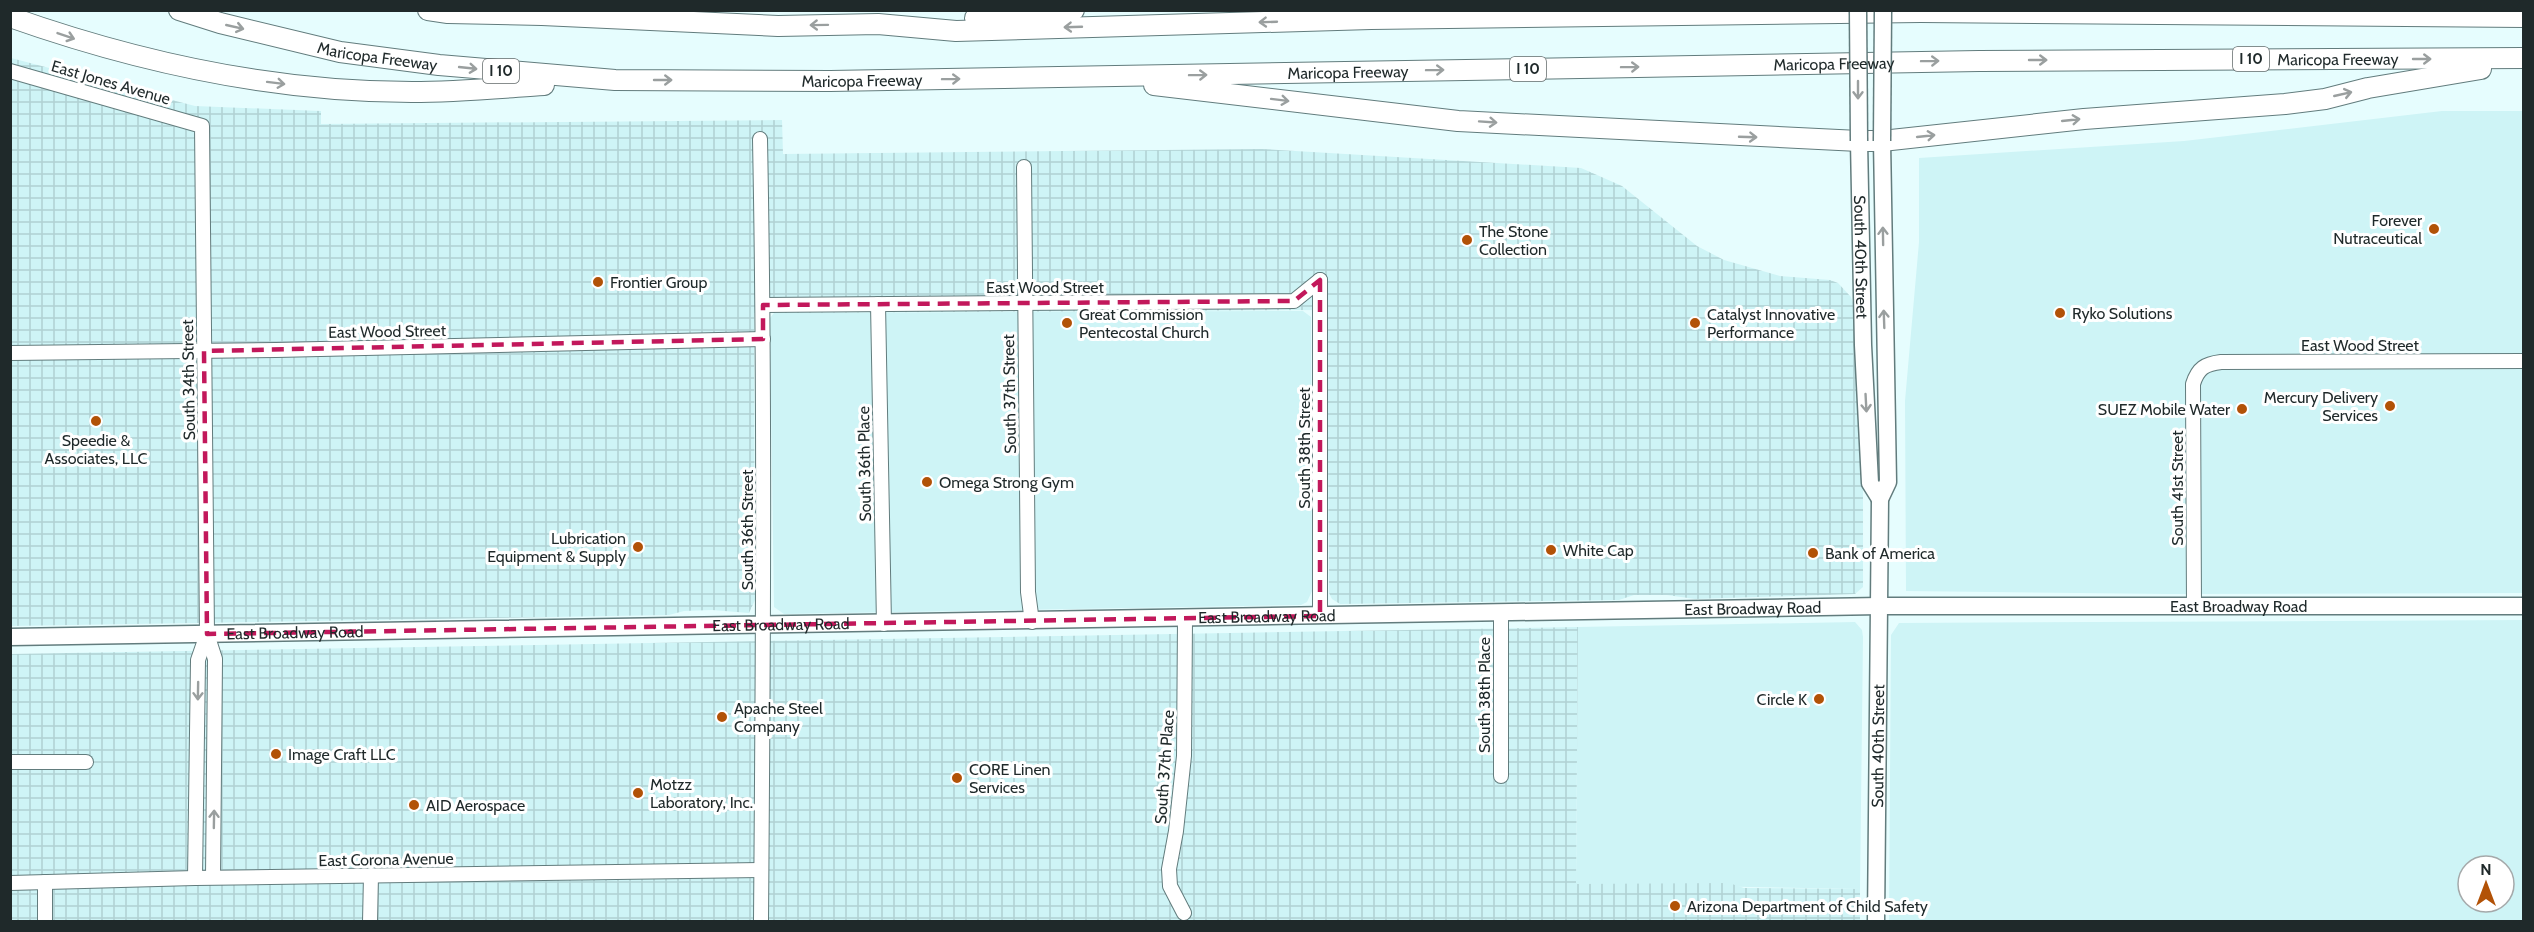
<svg xmlns="http://www.w3.org/2000/svg" width="2534" height="932" viewBox="0 0 2534 932" font-family="Cabin,sans-serif">
  <style>
    .built { fill: #cef4f6; fill-rule: evenodd }
    .industrial { fill: url(#industrial-grid) }
    .lines { fill: none; stroke-linecap: round; stroke-linejoin: round }
    .minor-casing { stroke: #627c7d; stroke-width: 16 }
    .major-casing { stroke: #627c7d; stroke-width: 19 }
    .highway-casing { stroke: #627c7d; stroke-width: 22 }
    .minor { stroke: #fff; stroke-width: 14 }
    .major { stroke: #fff; stroke-width: 16 }
    .highway { stroke: #fff; stroke-width: 20 }
    .major-bridge-casing { stroke: #627c7d; stroke-width: 19; stroke-linecap: butt }
    .major-bridge { stroke: #fff; stroke-width: 16 }
    .oneway { stroke: #9a9f9f }
    .marked { fill: none; stroke: #c2185b; stroke-width: 4.5; stroke-dasharray: 12 8; stroke-linejoin: round }
    .poi-dot { fill: #b25207; stroke: #fff; stroke-width: 2 }
    .labels { text-anchor: middle; stroke-width: 6; stroke-linejoin: round; paint-order: stroke }
    .shield { fill: #fff; stroke: #62696a; stroke-width: 1.5 }
    .shield-label { font-size: 15px; font-weight: bold; fill: #1f292a }
    .street-label { font-size: 16px; fill: #1f292a; stroke: #fff }
    .poi-label { font-size: 16px; fill: #1f292a; stroke: #fff; text-anchor: start }
  </style>
  <defs>
    <pattern id="industrial-grid" width="8" height="8" patternUnits="userSpaceOnUse" patternTransform="scale(1.5)"><rect width="8" height="8" fill="#cef4f6"/><path d="M0 4h8M4 0v8" fill="none" stroke="#b0d1d3"/></pattern>
  </defs>
  <rect width="100%" height="100%" fill="#e6fdfe"/>
  <!-- built -->
  <g class="built">
    <polygon points="2442,111 2523,111 2523,593 2169,594 1906,591 1905,401 1919,242 1919,158 2184,141"/>
    <polygon points="1303,311 1311,317 1312,591 1307,602 1301,605 784,614 774,607 770,333 770,318 774,313"/>
    <path d="M 2523,620 L 2523,921 L 1889,921 L 1891,635 L 1899,623 ZM 2468,866 L 2504,866 L 2504,902 L 2468,902 Z"/>
    <polygon points="1855,622 1862,630 1863,637 1860,889 1576,884 1578,627"/>
  </g>
  <!-- industrial -->
  <g class="industrial">
    <polygon points="11,58 195,106 321,111 321,124 782,120 783,154 1262,149 1581,168 1622,186 1697,246 1724,260 1780,276 1830,280 1838,283 1851,297 1854,306 1863,479 1863,587 1855,594 1695,599 1667,595 1634,595 1619,600 1340,604 1332,599 1329,593 1327,310 754,313 755,600 749,613 712,610 684,611 669,615 11,626"/>
    <polygon points="1578,627 1576,884 1729,883 1744,888 1860,889 1860,921 11,921 10,654"/>
  </g>
  <g class="lines">
    <defs>
      <g id="minor">
        <polyline points="10,71 202,126 207,634 215,659 213,877"/>
        <path d="M 760,139 C 765,400 763,660 761,922"/>
        <polyline points="1024,167 1028,592 1032,622"/>
        <polyline points="878,304 884,624"/>
        <polyline points="763,305 1294,301 1320,280"/>
        <polyline points="10,353 276,350 763,339"/>
        <path d="M 2194,607 L 2193,384 C 2198,368 2205,364 2221,362 L 2524,361"/>
        <polyline points="1501,613 1501,776"/>
        <polyline points="1320,616 1320,280"/>
        <polyline points="10,762 86,762"/>
        <polyline points="195,878 198,660 207,634"/>
        <polyline points="10,883 195,878 761,870"/>
        <polyline points="1184,913 1170,886 1169,869 1176,831 1184,756 1185,619"/>
        <polyline points="45,922 45,882"/>
        <polyline points="370,922 371,875"/>
      </g>
      <g id="major">
        <path id="s1" d="M 1859,141 L 1863,345 L 1870,483 L 1880,499"/>
        <path id="s2" d="M 10,637 L 1880,606 L 2524,606"/>
        <path id="s3" d="M 1876,922 L 1880,499 L 1888,482 L 1882,141"/>
      </g>
      <g id="highway">
        <path id="s4" d="M 179,10 L 220,23 L 340,52 L 439,65 L 615,80 L 830,81 L 1979,61 L 2524,58"/>
        <polyline points="428,10 448,13 542,15 778,26 878,24 956,31 1371,19 1921,12 2524,17"/>
        <path d="M 10,17 C 140,63 274,92 412,92 C 456,92 500,88 544,85"/>
        <polyline points="975,18 1074,10"/>
        <polyline points="1154,85 1458,121 1859,141 1882,141 2084,119 2285,104 2325,99 2368,88 2481,69"/>
      </g>
    </defs>
    <!-- minor casing -->
    <use href="#minor" class="minor-casing"/>
    <!-- major casing -->
    <use href="#major" class="major-casing"/>
    <!-- highway casing -->
    <use href="#highway" class="highway-casing"/>
    <!-- minor -->
    <use href="#minor" class="minor"/>
    <!-- major -->
    <use href="#major" class="major"/>
    <!-- highway -->
    <use href="#highway" class="highway"/>
    <defs>
      <g id="major-bridge">
        <polyline points="1858,10 1859,141"/>
        <polyline points="1882,141 1883,10"/>
      </g>
    </defs>
    <!-- major-bridge casing -->
    <use href="#major-bridge" class="major-bridge-casing"/>
    <!-- major-bridge -->
    <use href="#major-bridge" class="major-bridge"/>
  </g>
  <!-- one-way arrows -->
  <defs><path id="oneway-shaft" d="M-6 0H5M1.5-3L5.5 0L1.5 3" fill="none" stroke-width="1.6" stroke-linecap="round" stroke-linejoin="round" transform="scale(1.5)"/></defs>
  <g class="oneway">
    <use href="#oneway-shaft" transform="translate(1268 22) rotate(178)"/>
    <use href="#oneway-shaft" transform="translate(819 25) rotate(179)"/>
    <use href="#oneway-shaft" transform="translate(235 27) rotate(13)"/>
    <use href="#oneway-shaft" transform="translate(1073 27) rotate(178)"/>
    <use href="#oneway-shaft" transform="translate(66 36) rotate(19)"/>
    <use href="#oneway-shaft" transform="translate(2422 59)"/>
    <use href="#oneway-shaft" transform="translate(2038 60)"/>
    <use href="#oneway-shaft" transform="translate(1930 61) rotate(-1)"/>
    <use href="#oneway-shaft" transform="translate(1630 67) rotate(-1)"/>
    <use href="#oneway-shaft" transform="translate(468 68) rotate(6)"/>
    <use href="#oneway-shaft" transform="translate(1435 70) rotate(-1)"/>
    <use href="#oneway-shaft" transform="translate(1198 75) rotate(-1)"/>
    <use href="#oneway-shaft" transform="translate(951 79) rotate(-1)"/>
    <use href="#oneway-shaft" transform="translate(663 80)"/>
    <use href="#oneway-shaft" transform="translate(276 83) rotate(7)"/>
    <use href="#oneway-shaft" transform="translate(1858 90) rotate(90)"/>
    <use href="#oneway-shaft" transform="translate(2343 94) rotate(-13)"/>
    <use href="#oneway-shaft" transform="translate(1280 100) rotate(7)"/>
    <use href="#oneway-shaft" transform="translate(2071 120) rotate(-6)"/>
    <use href="#oneway-shaft" transform="translate(1488 122) rotate(4)"/>
    <use href="#oneway-shaft" transform="translate(1926 136) rotate(-6)"/>
    <use href="#oneway-shaft" transform="translate(1748 137) rotate(2)"/>
    <use href="#oneway-shaft" transform="translate(1883 236) rotate(-91)"/>
    <use href="#oneway-shaft" transform="translate(1884 319) rotate(-92)"/>
    <use href="#oneway-shaft" transform="translate(1866 403) rotate(87)"/>
    <use href="#oneway-shaft" transform="translate(198 691) rotate(91)"/>
    <use href="#oneway-shaft" transform="translate(214 819) rotate(-89)"/>
  </g>
  <!-- marked area -->
  <path class="marked" d="M 1320,280 L 1320,616 L 207,634 L 204,351 L 763,339 L 763,305 L 1294,301 Z"/>
  <!-- markers -->
  <g class="poi-dot">
    <circle cx="2434" cy="229" r="6"/>
    <circle cx="1467" cy="240" r="6"/>
    <circle cx="598" cy="282" r="6"/>
    <circle cx="2060" cy="313" r="6"/>
    <circle cx="1067" cy="323" r="6"/>
    <circle cx="1695" cy="323" r="6"/>
    <circle cx="2390" cy="406" r="6"/>
    <circle cx="2242" cy="409" r="6"/>
    <circle cx="96" cy="421" r="6"/>
    <circle cx="927" cy="482" r="6"/>
    <circle cx="638" cy="547" r="6"/>
    <circle cx="1551" cy="550" r="6"/>
    <circle cx="1813" cy="553" r="6"/>
    <circle cx="1819" cy="699" r="6"/>
    <circle cx="722" cy="717" r="6"/>
    <circle cx="276" cy="754" r="6"/>
    <circle cx="957" cy="778" r="6"/>
    <circle cx="638" cy="793" r="6"/>
    <circle cx="414" cy="805" r="6"/>
    <circle cx="1675" cy="906" r="6"/>
  </g>
  <g class="labels">
    <!-- shield labels -->
    <g class="shield">
      <rect x="2233" y="47" width="36" height="24" rx="4.5"/>
      <rect x="1510" y="57" width="36" height="24" rx="4.5"/>
      <rect x="483" y="59" width="36" height="24" rx="4.5"/>
    </g>
    <g class="shield-label">
      <text x="2251" y="64">I 10</text>
      <text x="1528" y="74">I 10</text>
      <text x="501" y="76">I 10</text>
    </g>
    <!-- street labels -->
    <g class="street-label">
      <text dy="6" stroke="none"><textPath href="#s4" startOffset="204">Maricopa Freeway</textPath></text>
      <text dy="6" stroke="none"><textPath href="#s4" startOffset="2166">Maricopa Freeway</textPath></text>
      <text dy="6" stroke="none"><textPath href="#s4" startOffset="1662">Maricopa Freeway</textPath></text>
      <text dy="6" stroke="none"><textPath href="#s4" startOffset="1176">Maricopa Freeway</textPath></text>
      <text dy="6" stroke="none"><textPath href="#s4" startOffset="690">Maricopa Freeway</textPath></text>
      <text transform="translate(111 82) rotate(16)" y="6">East Jones Avenue</text>
      <text dy="6" stroke="none"><textPath href="#s1" startOffset="116">South 40th Street</textPath></text>
      <text x="1045" y="293">East Wood Street</text>
      <text transform="translate(387 331) rotate(-1)" y="6">East Wood Street</text>
      <text x="2360" y="351">East Wood Street</text>
      <text transform="translate(188 380) rotate(-91)" y="6">South 34th Street</text>
      <text transform="translate(1009 394) rotate(-91)" y="6">South 37th Street</text>
      <text transform="translate(1304 448) rotate(-90)" y="6">South 38th Street</text>
      <text transform="translate(864 464) rotate(-91)" y="6">South 36th Place</text>
      <text transform="translate(2177 488) rotate(-90)" y="6">South 41st Street</text>
      <text transform="translate(747 530) rotate(-90)" y="6">South 36th Street</text>
      <text dy="6" stroke="none"><textPath href="#s2" startOffset="2229">East Broadway Road</textPath></text>
      <text dy="6" stroke="none"><textPath href="#s2" startOffset="1743">East Broadway Road</textPath></text>
      <text dy="6" stroke="none"><textPath href="#s2" startOffset="1257">East Broadway Road</textPath></text>
      <text dy="6" stroke="none"><textPath href="#s2" startOffset="771">East Broadway Road</textPath></text>
      <text dy="6" stroke="none"><textPath href="#s2" startOffset="285">East Broadway Road</textPath></text>
      <text transform="translate(1484 695) rotate(-90)" y="6">South 38th Place</text>
      <text dy="6" stroke="none"><textPath href="#s3" startOffset="176">South 40th Street</textPath></text>
      <text transform="translate(1164 767) rotate(-86)" y="6">South 37th Place</text>
      <text transform="translate(386 859) rotate(-1)" y="6">East Corona Avenue</text>
    </g>
    <!-- poi labels -->
    <g class="poi-label">
      <text x="2422" y="226" text-anchor="end">Forever<tspan x="2422" dy="18">Nutraceutical</tspan></text>
      <text x="1479" y="237">The Stone<tspan x="1479" dy="18">Collection</tspan></text>
      <text x="610" y="288">Frontier Group</text>
      <text x="2072" y="319">Ryko Solutions</text>
      <text x="1079" y="320">Great Commission<tspan x="1079" dy="18">Pentecostal Church</tspan></text>
      <text x="1707" y="320">Catalyst Innovative<tspan x="1707" dy="18">Performance</tspan></text>
      <text x="2378" y="403" text-anchor="end">Mercury Delivery<tspan x="2378" dy="18">Services</tspan></text>
      <text x="2230" y="415" text-anchor="end">SUEZ Mobile Water</text>
      <text x="96" y="446" text-anchor="middle">Speedie &amp;<tspan x="96" dy="18">Associates, LLC</tspan></text>
      <text x="939" y="488">Omega Strong Gym</text>
      <text x="626" y="544" text-anchor="end">Lubrication<tspan x="626" dy="18">Equipment &amp; Supply</tspan></text>
      <text x="1563" y="556">White Cap</text>
      <text x="1825" y="559">Bank of America</text>
      <text x="1807" y="705" text-anchor="end">Circle K</text>
      <text x="734" y="714">Apache Steel<tspan x="734" dy="18">Company</tspan></text>
      <text x="288" y="760">Image Craft LLC</text>
      <text x="969" y="775">CORE Linen<tspan x="969" dy="18">Services</tspan></text>
      <text x="650" y="790">Motzz<tspan x="650" dy="18">Laboratory, Inc.</tspan></text>
      <text x="426" y="811">AID Aerospace</text>
      <text x="1687" y="912">Arizona Department of Child Safety</text>
    </g>
  </g>
  <!-- border -->
  <rect width="2534" height="932" fill="none" stroke="#1f292a" stroke-width="24"/>
  <!-- north arrow -->
  <g transform="translate(2486 884)"><circle r="28" fill="#ffffff" stroke="#a5a9aa" stroke-width="1.5"/>
  <path d="M0-4.5L10 22L0 15L-10 22Z" fill="#b25207"/>
  <text y="-9" font-size="16" font-weight="bold" text-anchor="middle" fill="#1f292a">N</text>
  </g>
</svg>
